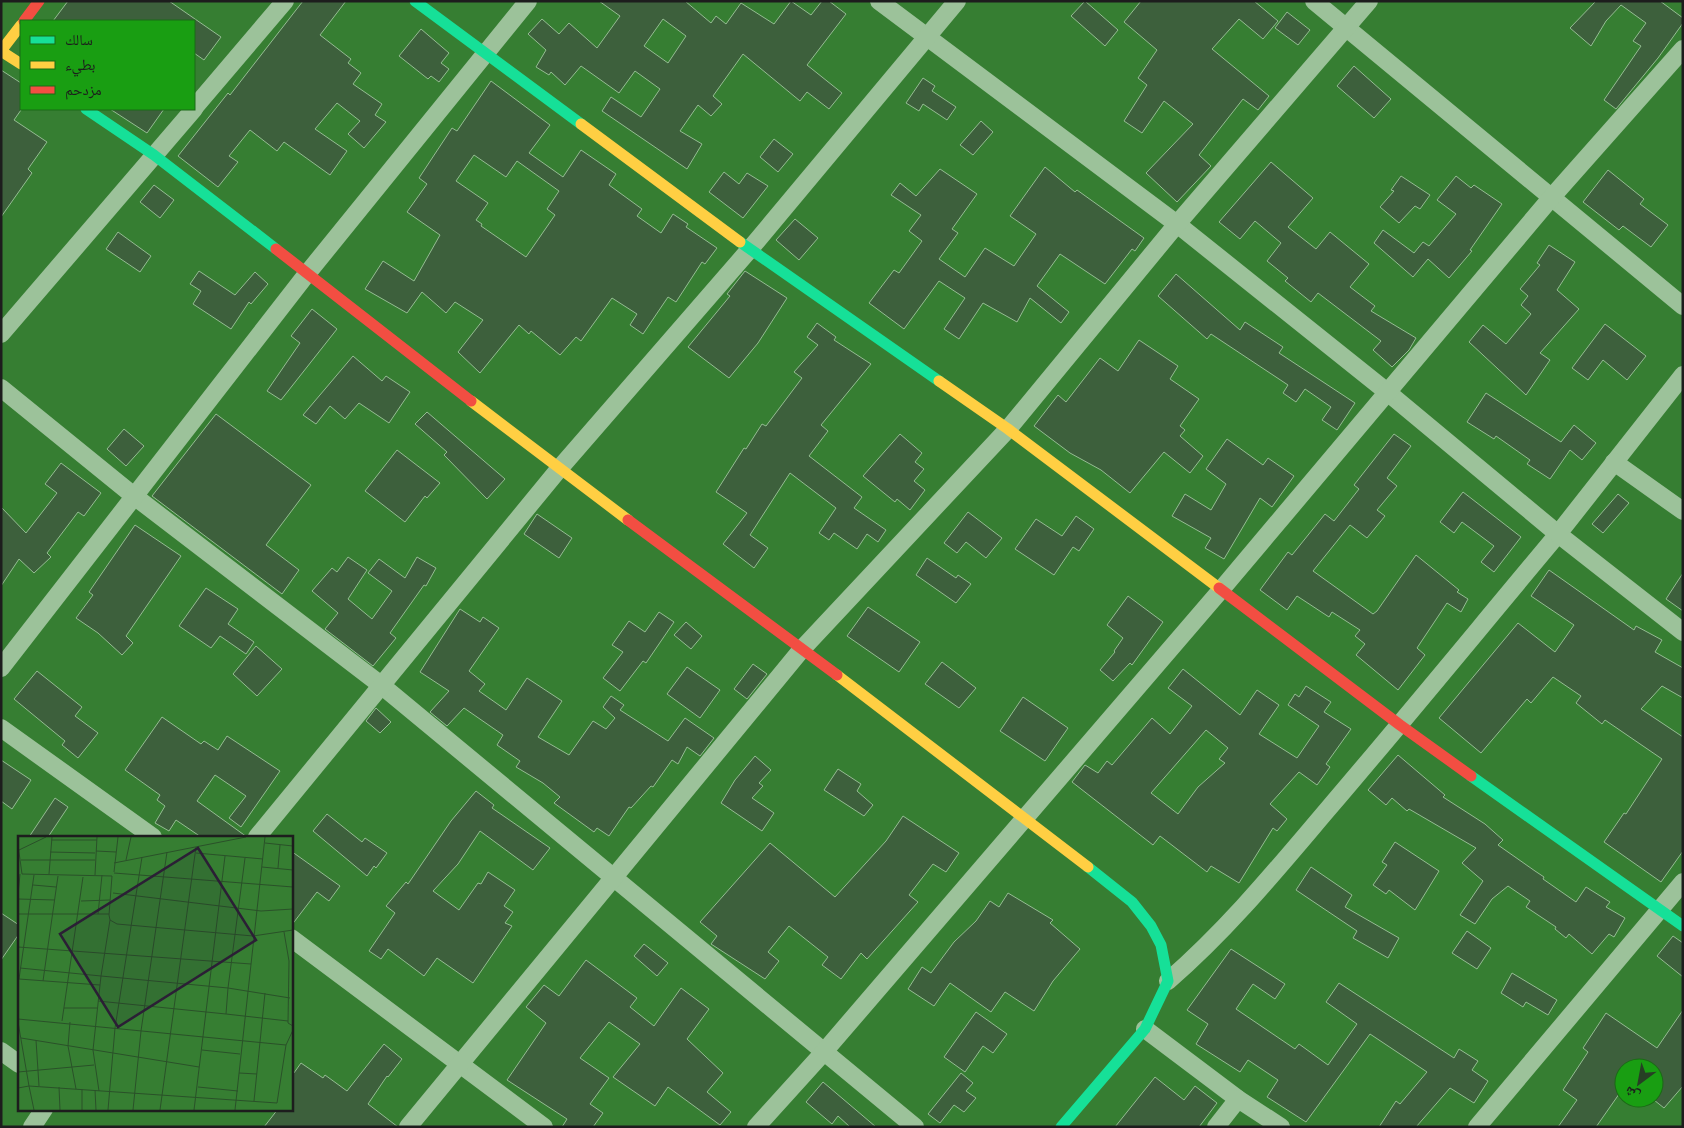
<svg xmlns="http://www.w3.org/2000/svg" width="1684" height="1128" viewBox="0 0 1684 1128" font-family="Raleway,'Noto Naskh Arabic',sans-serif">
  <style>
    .building { fill: #3d603c; stroke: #94bc92; fill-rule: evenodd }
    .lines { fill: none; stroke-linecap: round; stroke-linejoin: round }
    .street { stroke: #9cc29a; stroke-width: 18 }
    .fast { stroke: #16e098; stroke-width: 11 }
    .slow { stroke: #ffcf43; stroke-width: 11 }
    .jam { stroke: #f24e42; stroke-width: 11 }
    .inset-road { fill: none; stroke: #2a5129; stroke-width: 1 }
    .view { fill: #2b1f35; fill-opacity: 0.15; stroke: #2b1f35; stroke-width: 2.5 }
    .inset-edge { fill: none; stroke: #1d1d1d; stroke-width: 2.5 }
  </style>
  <rect width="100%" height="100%" fill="#367e32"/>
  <!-- building -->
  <g class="building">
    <polygon points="68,1 169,1 221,37 204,60 194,53 194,21 53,21"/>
    <polygon points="303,1 346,1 320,35 351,59 348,63 361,73 353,84 382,104 375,115 386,122 364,148 348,134 360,121 337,103 315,129 347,151 330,175 284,142 277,151 250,130 229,156 238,162 218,187 178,156 228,93 230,95"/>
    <path d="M 599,1 L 685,1 L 711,23 L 716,16 L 726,24 L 741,3 L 774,24 L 791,1 L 811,15 L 822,1 L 829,1 L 846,14 L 807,65 L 842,93 L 829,109 L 807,92 L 800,101 L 743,54 L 713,96 L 722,104 L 711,116 L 698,105 L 680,131 L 702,144 L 687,169 L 602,111 L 611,97 L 641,117 L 660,89 L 635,71 L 619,93 L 581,66 L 565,85 L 551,72 L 549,75 L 536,67 L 546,50 L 528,34 L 542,19 L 559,34 L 569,23 L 597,48 L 620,16 ZM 663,19 L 686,36 L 668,63 L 644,46 Z"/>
    <polygon points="1085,1 1118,30 1105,46 1071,16"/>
    <polygon points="1141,1 1254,1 1278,21 1263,39 1239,19 1212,49 1269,96 1258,110 1243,99 1199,155 1211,166 1177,202 1146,173 1193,124 1164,101 1142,133 1124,121 1147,85 1138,78 1157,50 1124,22"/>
    <polygon points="1596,1 1660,1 1683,18 1683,23 1658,58 1616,109 1604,100 1641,46 1633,41 1646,23 1621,5 1606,21 1591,46 1570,28"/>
    <polygon points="1287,12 1310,30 1298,45 1275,28"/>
    <polygon points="421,29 449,53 441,63 449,69 439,82 431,76 428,79 399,56"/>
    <polygon points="1354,66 1391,99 1374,118 1337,86"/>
    <polygon points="1,70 21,83 21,110 14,120 47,142 28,169 32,173 1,217"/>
    <polygon points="923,78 935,86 932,91 956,107 947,120 923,104 919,111 906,103"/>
    <path d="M 491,81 L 550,125 L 529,153 L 563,177 L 581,150 L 616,174 L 609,185 L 642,209 L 637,216 L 661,233 L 673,214 L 688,224 L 686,227 L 717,248 L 705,264 L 702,262 L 676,302 L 668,297 L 643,334 L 630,325 L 637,314 L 612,298 L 581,341 L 576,337 L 560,355 L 531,331 L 529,334 L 519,325 L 480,373 L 458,352 L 483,320 L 455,302 L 446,313 L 422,292 L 407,313 L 365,289 L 383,261 L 414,281 L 440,235 L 407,212 L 427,184 L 419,178 L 452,128 L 457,131 ZM 474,155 L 506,177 L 517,161 L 559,191 L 547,209 L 555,215 L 526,257 L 481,226 L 482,224 L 476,220 L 488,203 L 456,181 Z"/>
    <polygon points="110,109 164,109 147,133"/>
    <polygon points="981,121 993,132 973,155 960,145"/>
    <polygon points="774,139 793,154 778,172 760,157"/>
    <polygon points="1271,162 1313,198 1288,227 1316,249 1330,232 1369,264 1350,287 1375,306 1371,311 1416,338 1409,350 1392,367 1373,350 1381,341 1318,293 1311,302 1285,281 1288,278 1267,261 1281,243 1255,221 1240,239 1219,222"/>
    <polygon points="1045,167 1075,192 1077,190 1144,238 1135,251 1132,249 1105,284 1060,254 1037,286 1069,312 1061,323 1030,298 1017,322 983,303 959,339 944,329 965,298 939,281 904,329 869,303 894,270 899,273 922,241 909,231 921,215 891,195 900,183 916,196 940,169 977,194 952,229 958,233 939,259 965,277 985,248 1014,266 1036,234 1010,216"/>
    <polygon points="1608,170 1644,199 1640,204 1668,225 1651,247 1623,226 1619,230 1583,202"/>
    <polygon points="724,172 739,184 747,173 768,186 743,218 709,192"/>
    <polygon points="1401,176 1430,195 1420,209 1415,206 1399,223 1380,207 1394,191 1391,190"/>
    <polygon points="1456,176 1471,188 1474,185 1502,204 1470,250 1472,251 1449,278 1428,259 1413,277 1374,243 1383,230 1414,253 1423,242 1429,246 1456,214 1437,200"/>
    <polygon points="154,185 174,200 160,218 140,202"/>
    <polygon points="795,219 818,238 799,260 776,240"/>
    <polygon points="118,232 151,256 140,272 106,249"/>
    <polygon points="1549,245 1575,262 1557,290 1579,309 1540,353 1550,360 1526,395 1469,342 1483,325 1506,344 1531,314 1521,305 1528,296 1520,289 1540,265 1537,263"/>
    <polygon points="199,271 235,295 255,272 268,284 251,304 249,302 231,329 193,304 201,291 190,284"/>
    <polygon points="745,271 787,298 758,343 729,378 688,347 730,296 727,294"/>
    <polygon points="1176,274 1240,330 1245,322 1283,347 1279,353 1355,403 1337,430 1322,420 1331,407 1305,389 1296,402 1283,393 1288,385 1211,334 1207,339 1158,296"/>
    <polygon points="312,309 337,329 281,400 267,391 300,343 291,336"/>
    <polygon points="817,323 836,337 834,340 871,364 821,425 828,431 809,456 862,497 854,508 886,530 878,542 867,534 857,549 834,533 829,540 819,533 836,508 790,473 750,535 768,548 754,568 723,544 747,513 716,492 744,448 746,449 762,424 766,426 802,378 794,372 818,345 807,337"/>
    <polygon points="1605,324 1646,356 1627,380 1603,360 1588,380 1572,368"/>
    <polygon points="1139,340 1178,366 1170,379 1199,399 1180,426 1185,430 1180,436 1203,456 1190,473 1164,452 1130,493 1101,470 1070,453 1034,426 1058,395 1066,402 1100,358 1118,371"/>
    <polygon points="353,356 382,381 386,376 410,392 389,423 359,403 345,419 330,406 316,424 303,415"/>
    <polygon points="1486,393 1561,442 1574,425 1596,443 1582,460 1570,450 1550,479 1527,464 1530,460 1496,436 1494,439 1467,422"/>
    <polygon points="427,412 505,479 487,499 444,455 447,452 415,424"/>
    <polygon points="216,414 311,485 266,545 299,570 282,594 152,496"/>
    <polygon points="124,429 144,446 126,466 107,449"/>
    <polygon points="900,434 922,453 915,462 924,469 914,481 925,490 910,510 897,499 895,502 863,476"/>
    <polygon points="1394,434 1411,446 1387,478 1397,486 1377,510 1385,516 1367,538 1350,525 1313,571 1373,614 1377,611 1416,555 1459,590 1457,592 1468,599 1461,612 1447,603 1417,648 1425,655 1398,690 1356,655 1365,644 1355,636 1360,630 1332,612 1329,617 1297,596 1287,610 1260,590 1288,552 1292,555 1325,514 1334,521 1359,489 1354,485"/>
    <polygon points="1227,439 1263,465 1268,458 1294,476 1272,507 1260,498 1224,559 1205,548 1211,538 1172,516 1185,494 1211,510 1226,484 1206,469"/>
    <polygon points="397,450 440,483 427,498 425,496 405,522 365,491"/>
    <polygon points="61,463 101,493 84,516 78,512 47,553 51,557 34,573 19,559 1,586 1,507 26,533 57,493 45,484"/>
    <polygon points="1463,492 1521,537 1494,572 1481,562 1494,546 1462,522 1454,533 1440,522"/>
    <polygon points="1618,494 1629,503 1603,533 1592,524"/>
    <polygon points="968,512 1002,538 986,558 966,542 957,553 944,543"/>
    <polygon points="537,514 572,538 559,558 524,534"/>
    <polygon points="1076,516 1094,529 1079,551 1073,547 1054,575 1015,549 1036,519 1062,536"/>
    <polygon points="135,525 181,556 126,636 133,643 122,655 98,633 76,618 93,595 89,592"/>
    <polygon points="348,557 367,570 348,599 372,619 392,591 368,573 379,559 405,578 417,557 436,568 426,586 424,585 390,633 396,638 373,666 325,629 338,613 312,591 332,568 337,572"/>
    <polygon points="927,558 956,578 958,575 971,584 956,603 916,575"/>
    <polygon points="1549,570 1634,630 1636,626 1662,640 1655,652 1683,668 1683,698 1662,686 1641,709 1683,737 1683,851 1661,882 1604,842 1624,813 1626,814 1662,759 1605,720 1602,724 1576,703 1581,696 1553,677 1531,703 1527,699 1481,753 1439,718 1518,623 1555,652 1574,625 1531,596"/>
    <polygon points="1683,573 1683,611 1666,599"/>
    <polygon points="206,588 238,609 228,624 254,642 246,654 220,636 211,648 179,626"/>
    <polygon points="1128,596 1163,622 1132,665 1130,663 1113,681 1100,670 1115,652 1114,651 1123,638 1107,625"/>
    <polygon points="868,607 920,642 899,672 847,636"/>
    <polygon points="460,609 480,622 483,617 499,628 469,671 485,684 479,691 506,710 527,678 562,701 538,737 569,755 593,721 606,729 615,718 603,707 611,696 624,705 620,710 668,741 685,718 714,738 700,756 687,747 678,764 672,760 653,787 651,786 631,808 629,807 609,836 597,828 594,832 554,803 560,797 543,783 516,767 520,761 497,745 503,735 464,708 447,726 430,712 449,691 420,672"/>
    <polygon points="659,612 674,622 646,663 643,661 620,691 603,678 623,652 612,645 629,621 645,632"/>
    <polygon points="686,622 702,636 691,649 674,635"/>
    <polygon points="256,646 282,669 257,696 233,674"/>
    <polygon points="942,662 976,688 959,708 925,684"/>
    <polygon points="753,664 767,674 747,699 734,689"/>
    <polygon points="687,667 720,690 700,718 667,694"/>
    <path d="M 1183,669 L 1240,715 L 1257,690 L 1279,705 L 1259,734 L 1297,758 L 1319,726 L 1288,705 L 1295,694 L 1299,697 L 1306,686 L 1331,702 L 1324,712 L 1351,729 L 1326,764 L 1330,767 L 1317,785 L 1299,772 L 1270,804 L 1287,819 L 1277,831 L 1273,828 L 1239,883 L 1211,866 L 1207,872 L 1160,836 L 1153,845 L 1072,782 L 1085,765 L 1098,773 L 1107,761 L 1112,765 L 1152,718 L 1170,734 L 1192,706 L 1168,688 ZM 1206,730 L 1228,748 L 1219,759 L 1225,763 L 1198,787 L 1178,814 L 1151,793 Z"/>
    <polygon points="37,671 82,707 75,716 98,733 78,758 62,745 65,741 14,699"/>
    <polygon points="1023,697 1068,728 1045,761 1000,731"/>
    <polygon points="376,708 391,722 380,733 366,721"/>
    <polygon points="162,717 201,744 204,741 218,750 227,736 280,771 241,827 229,818 246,796 215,775 197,801 247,837 201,837 176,820 169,831 155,823 165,806 157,800 160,795 125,770"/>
    <polygon points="1398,755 1445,795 1443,797 1485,824 1503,840 1498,845 1535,871 1544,877 1543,879 1576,902 1586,887 1610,902 1606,907 1625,918 1614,937 1609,934 1592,954 1569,934 1566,938 1555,929 1556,927 1526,907 1530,901 1508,886 1492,899 1475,924 1460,915 1483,881 1462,863 1476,848 1409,809 1407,811 1392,798 1386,805 1368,790"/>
    <polygon points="755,756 771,770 759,783 763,786 752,798 774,813 762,831 721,803 735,780"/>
    <polygon points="1,760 31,780 12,809 1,801"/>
    <polygon points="838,769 861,784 857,791 873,805 864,816 824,790"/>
    <polygon points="476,791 494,805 492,808 550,848 533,870 480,831 458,864 433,891 459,910 478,883 481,884 488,872 515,890 504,906 513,912 505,923 512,926 473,983 437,958 424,976 388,949 381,959 369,951 395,913 386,906 406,882 408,884 451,821"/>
    <polygon points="55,798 68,807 48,837 29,837"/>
    <polygon points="327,814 362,842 365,838 387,853 376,868 374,866 367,876 313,831"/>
    <polygon points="903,816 959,853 946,872 933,864 909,895 918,902 867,959 861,953 841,979 822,965 828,957 789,926 768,952 779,961 765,979 711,944 717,936 700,922 770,843 835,897 886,841"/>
    <polygon points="1395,842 1439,871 1415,910 1389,890 1386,894 1373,885 1387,865 1382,862"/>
    <polygon points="291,851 340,886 329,901 317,892 291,926"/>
    <polygon points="1311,867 1352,895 1345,907 1399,938 1388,958 1353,938 1357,931 1296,890"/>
    <polygon points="1008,893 1053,920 1050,923 1080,949 1053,981 1034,1011 1005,992 991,1012 950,983 934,1006 908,989 922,967 931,973 954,942 976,921 990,901 999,907"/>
    <polygon points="1,913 19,925 19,934 1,960"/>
    <polygon points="1467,931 1491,948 1477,969 1452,953"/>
    <polygon points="1673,936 1683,943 1683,977 1657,956"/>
    <polygon points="644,944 668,963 657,976 634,956"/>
    <polygon points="1231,949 1285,984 1275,999 1253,984 1236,1009 1295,1049 1299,1044 1328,1065 1357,1024 1326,1002 1339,983 1454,1058 1459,1049 1478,1061 1472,1070 1488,1081 1474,1103 1450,1088 1416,1127 1379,1127 1396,1101 1400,1104 1427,1072 1370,1034 1306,1122 1267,1097 1278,1080 1248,1060 1240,1072 1196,1044 1208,1024 1187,1010"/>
    <polygon points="586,960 637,998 630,1007 654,1026 681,988 709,1009 687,1039 723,1073 707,1092 731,1112 720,1125 668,1087 655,1106 613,1077 640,1044 609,1022 580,1058 609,1078 590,1104 603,1113 593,1127 562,1127 567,1119 507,1080 546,1023 526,1007 544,985 559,996"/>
    <polygon points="1512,973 1557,1000 1548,1015 1526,1002 1523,1007 1501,993"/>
    <polygon points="1683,1010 1683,1086 1664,1108 1654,1100 1654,1068 1624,1068 1624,1087 1596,1127 1558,1127 1577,1100 1563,1090 1588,1052 1583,1048 1606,1013 1657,1048"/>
    <polygon points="976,1012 1007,1034 993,1053 983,1046 965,1072 944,1057"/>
    <polygon points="384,1044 402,1059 388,1077 387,1076 368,1104 398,1127 264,1127 278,1109 291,1109 291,1077 301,1063 323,1078 325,1075 347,1091"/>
    <polygon points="961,1073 973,1083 966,1091 976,1098 964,1112 954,1105 940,1123 928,1114"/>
    <polygon points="1155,1077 1184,1100 1195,1086 1217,1103 1199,1127 1115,1127"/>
    <polygon points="823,1082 876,1127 850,1127 838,1116 832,1124 806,1102"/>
  </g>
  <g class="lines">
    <!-- street -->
    <g class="street">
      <path d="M 879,1 L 1177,224 L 1386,391 L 1558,534 C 1481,626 1405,719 1328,809 C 1277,869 1228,929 1168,981"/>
      <polyline points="1314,1 1683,306"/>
      <polyline points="194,108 285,1"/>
      <polyline points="1,334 194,109"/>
      <polyline points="1683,375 1558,534 1683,632"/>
      <polyline points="1,388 134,496 381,685 915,1127"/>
      <polyline points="1614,462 1683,511"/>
      <polyline points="1,668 306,275 528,1"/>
      <polyline points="1,728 153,837"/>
      <polyline points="257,837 559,469 750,249 957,1"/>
      <polyline points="291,938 544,1127"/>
      <polyline points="1145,1029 1238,1099 1281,1127"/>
      <polyline points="1,1051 19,1064"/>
      <polyline points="32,1127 44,1109"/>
      <polyline points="408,1127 802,649 1008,429 1177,224 1369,1"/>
      <polyline points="756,1127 823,1053 1220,591 1551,198 1683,49"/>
      <polyline points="1216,1127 1238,1099"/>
      <polyline points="1477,1127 1683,882"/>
    </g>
    <!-- fast -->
    <g class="fast">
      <polyline points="415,1 581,124"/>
      <polyline points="86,109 154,155 276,249"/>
      <polyline points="740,242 939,381"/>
      <polyline points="1471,776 1683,926"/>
      <polyline points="1061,1127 1145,1029 1168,981 1161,945 1151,926 1132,902 1088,867"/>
    </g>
    <!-- slow -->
    <g class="slow">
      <polyline points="21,25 1,51 21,64"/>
      <polyline points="581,124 740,242"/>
      <polyline points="939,381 1008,429 1219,588"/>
      <polyline points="471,401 628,520"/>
      <polyline points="837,675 1088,867"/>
    </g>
    <!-- jam -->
    <g class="jam">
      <polyline points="24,21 39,1"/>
      <polyline points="276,249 471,401"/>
      <polyline points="628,520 837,675"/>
      <polyline points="1219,588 1400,725 1471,776"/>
    </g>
  </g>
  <!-- overview -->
  <g transform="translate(18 836)">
    <rect width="275" height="275" fill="#367e32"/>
    <path class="inset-road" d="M 33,4 L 79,4M 247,7 L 275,10M 0,9 L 4,38 L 94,40 L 91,79 L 92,84 L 99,88 L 235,100 L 275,94M 1,14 L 28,1M 78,15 L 98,16M 32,16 L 77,17M 178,17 L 245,23M 227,22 L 210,152 L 272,162M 3,24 L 77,24M 108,24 L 113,1M 96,27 L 228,1M 244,31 L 275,34M 260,32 L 262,9M 96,36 L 100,1M 96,37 L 275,51M 31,38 L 34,1M 77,39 L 79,1M 15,49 L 38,51M 95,57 L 243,75 L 275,73M 0,59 L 2,38M 0,63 L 37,64M 63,65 L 92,64M 0,78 L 91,78M 80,78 L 84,39M 266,96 L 271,125 L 270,187 L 275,190M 0,111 L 233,128M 2,132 L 83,140 L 75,214 L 81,255M 1,143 L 16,39M 1,143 L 82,149M 25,145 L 40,40M 80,165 L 208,178 L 210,152 L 83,140 L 92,84M 46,172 L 79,172M 208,178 L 270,185M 0,183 L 268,209M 44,185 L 65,41M 0,186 L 11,250 L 0,252M 52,186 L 50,210 L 58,253M 3,202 L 181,231M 18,204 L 21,250M 184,214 L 222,218M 0,236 L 76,229M 221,237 L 239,238M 41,251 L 42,274M 180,251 L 220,255M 64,253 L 64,274M 77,254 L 78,274M 236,265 L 247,157M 16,274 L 11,250 L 259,267 L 268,209 L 275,194M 90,274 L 97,192 L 124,21M 115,274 L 123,195 L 149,16M 142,274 L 178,11M 176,274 L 207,20M 217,274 L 247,1"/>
    <path class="view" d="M 180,12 L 238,104 L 100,191 L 42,98 Z"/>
    <rect width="275" height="275" class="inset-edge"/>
  </g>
  <!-- border -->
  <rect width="1684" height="1128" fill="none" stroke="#1d1d1d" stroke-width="5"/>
  <!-- legend -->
  <rect x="20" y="20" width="175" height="90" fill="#199e12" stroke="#1b6a16"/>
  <rect x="30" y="36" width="25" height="8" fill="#16e098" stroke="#1b6a16"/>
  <text x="65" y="45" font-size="15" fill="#1d1d1d">سالك</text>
  <rect x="30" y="61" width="25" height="8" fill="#ffcf43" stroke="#1b6a16"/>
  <text x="65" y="70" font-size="15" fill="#1d1d1d">بطيء</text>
  <rect x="30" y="86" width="25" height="8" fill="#f24e42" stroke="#1b6a16"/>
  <text x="65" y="95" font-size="15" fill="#1d1d1d">مزدحم</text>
  <!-- north arrow -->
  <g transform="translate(1639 1083) rotate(212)"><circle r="24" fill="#199e12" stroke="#1b6a16"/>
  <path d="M0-4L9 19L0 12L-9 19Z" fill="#263f24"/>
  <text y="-8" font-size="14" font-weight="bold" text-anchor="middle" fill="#1d1d1d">ش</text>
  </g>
</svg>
